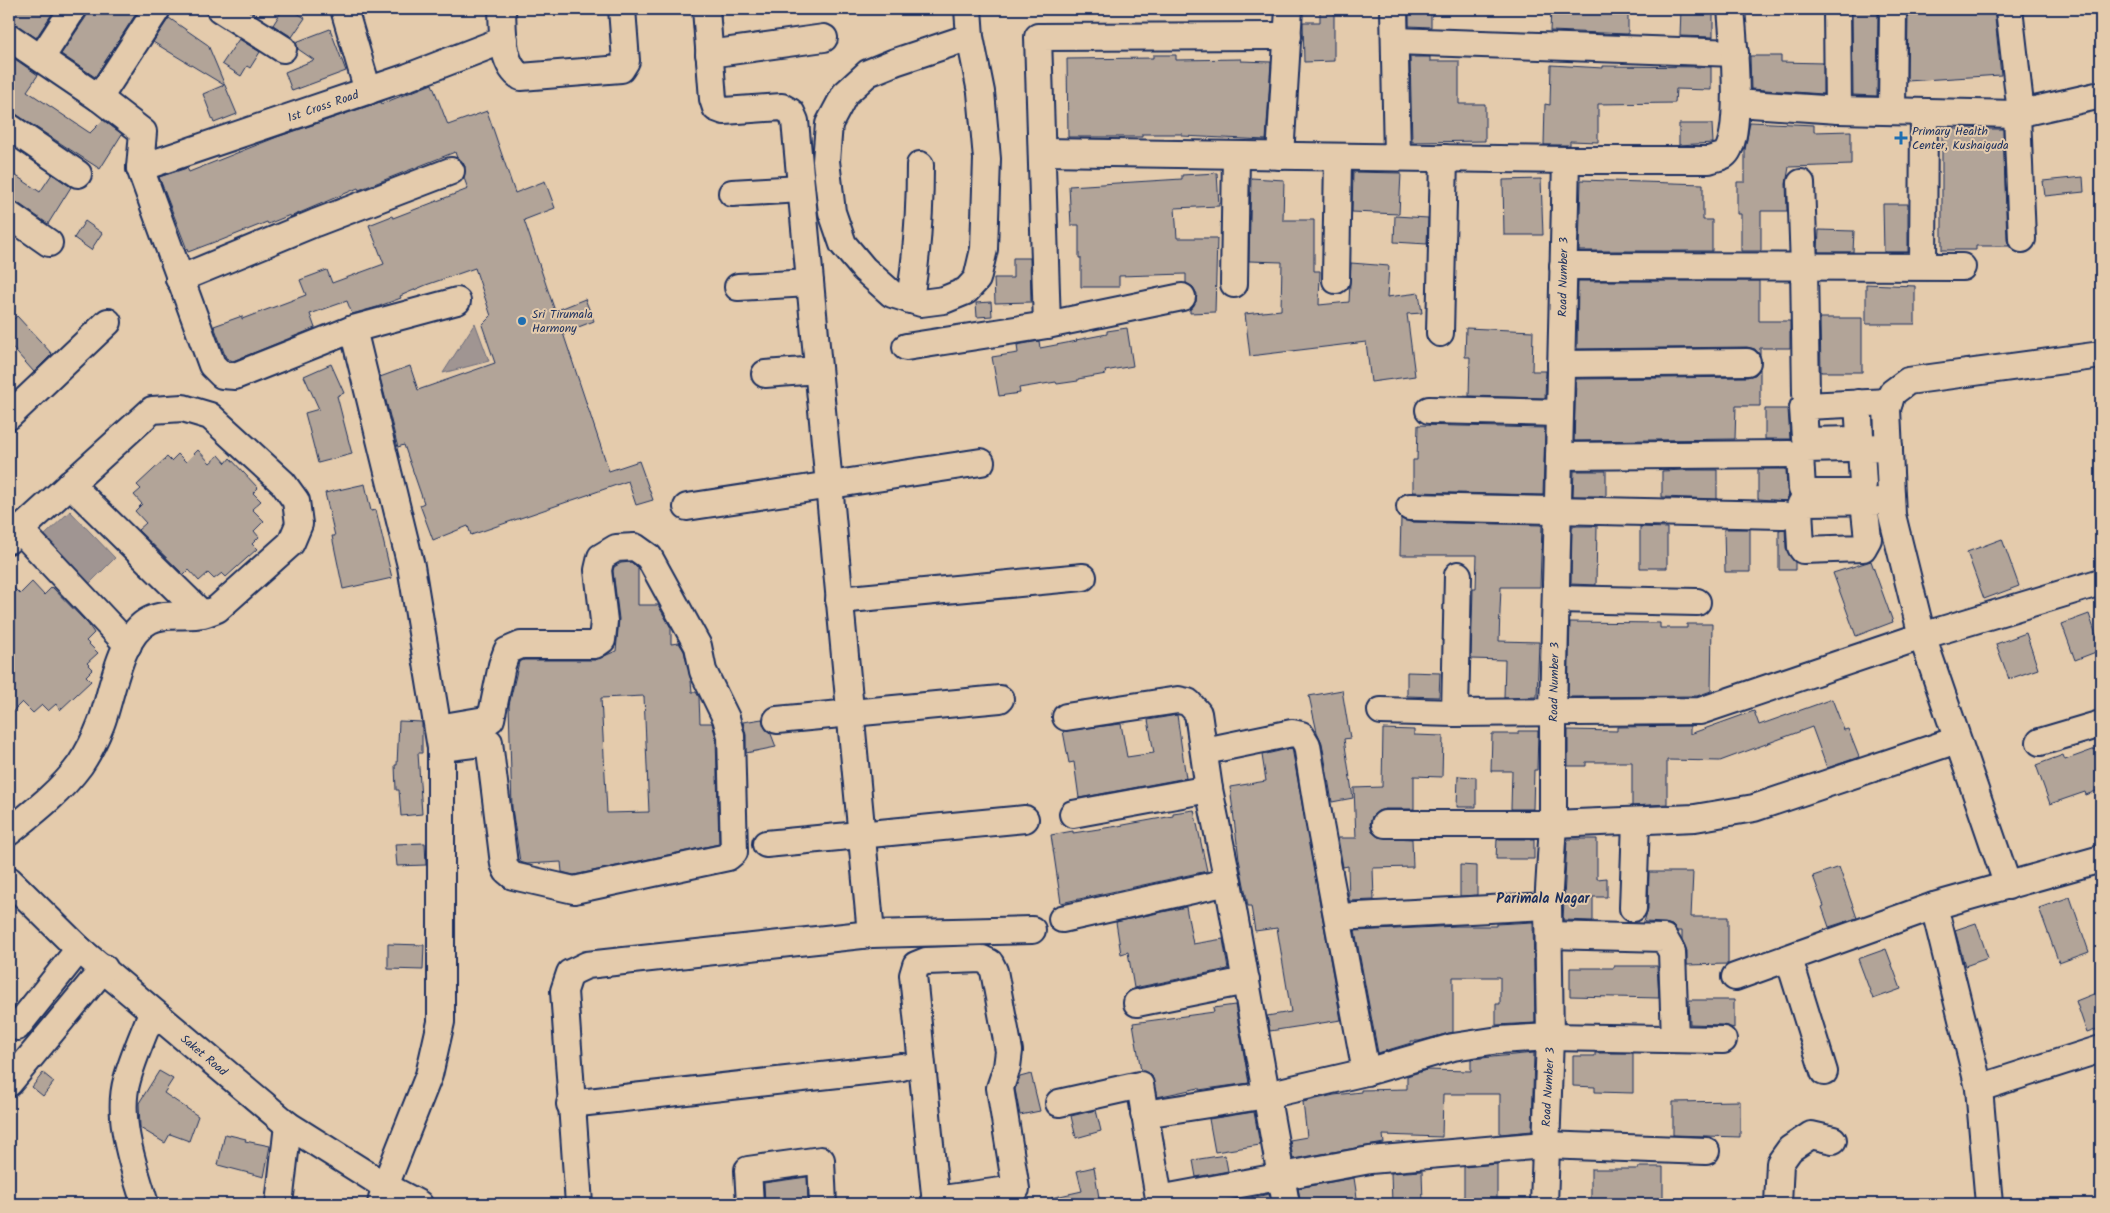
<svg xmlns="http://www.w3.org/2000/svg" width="2110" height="1213" viewBox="0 0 2110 1213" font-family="Kalam,sans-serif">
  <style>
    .water { fill: #a09592; stroke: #6b6c7d }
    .building { fill: #b2a498; stroke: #1b2f5e; fill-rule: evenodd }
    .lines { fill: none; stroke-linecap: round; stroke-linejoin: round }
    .minor-casing { stroke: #1b2f5e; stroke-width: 30 }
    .minor { stroke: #e4cbac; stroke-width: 26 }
    .poi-dot { fill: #1f6fb2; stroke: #e4cbac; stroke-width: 2 }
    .labels { text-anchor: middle; stroke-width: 4; stroke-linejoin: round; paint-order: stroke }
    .street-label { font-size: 12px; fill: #1b2f5e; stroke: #e4cbac }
    .poi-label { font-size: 12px; fill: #1b2f5e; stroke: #e4cbac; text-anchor: start }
    .neighbourhood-label { font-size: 14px; font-weight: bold; fill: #1b2f5e; stroke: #e4cbac }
  </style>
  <rect width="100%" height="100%" fill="#e4cbac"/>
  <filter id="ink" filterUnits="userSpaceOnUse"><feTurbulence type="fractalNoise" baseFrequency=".02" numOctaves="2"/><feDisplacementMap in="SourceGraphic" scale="10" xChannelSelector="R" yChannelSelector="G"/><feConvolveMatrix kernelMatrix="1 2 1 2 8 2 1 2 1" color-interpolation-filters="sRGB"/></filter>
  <g filter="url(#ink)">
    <!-- water -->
    <g class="water">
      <polygon points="475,323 489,361 443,373"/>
      <polygon points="70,511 115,558 88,585 43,537"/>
    </g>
    <!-- building -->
    <g class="building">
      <polygon points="9,9 55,9 36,38 17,25 9,22"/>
      <polygon points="88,9 139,9 95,77 61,54 86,17"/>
      <polygon points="283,9 291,9 305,18 292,37 273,25"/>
      <polygon points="1320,9 1334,9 1334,61 1304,62 1303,22 1320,22"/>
      <polygon points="1409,9 1431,9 1431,27 1409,26"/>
      <polygon points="1551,9 1628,9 1628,34 1550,31"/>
      <polygon points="1681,9 1713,9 1713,37 1680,36"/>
      <polygon points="1852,9 1878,9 1877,96 1853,95"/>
      <polygon points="1967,9 1994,9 2001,75 1907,81 1908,16"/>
      <polygon points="169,18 208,45 237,114 214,123 203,94 224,85 153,42"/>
      <polygon points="330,29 346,71 292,91 285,72 314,60 298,49 296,42"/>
      <polygon points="239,39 260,52 250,68 247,66 241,76 222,64"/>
      <polygon points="9,55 38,75 27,91 90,133 103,120 122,134 100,169 17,115 9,112"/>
      <polygon points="1153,55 1176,55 1176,60 1241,59 1241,61 1271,62 1266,140 1182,136 1182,134 1142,134 1142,137 1068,137 1067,59 1153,58"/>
      <polygon points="1750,56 1781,56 1781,62 1823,63 1823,94 1751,89"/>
      <polygon points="1410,57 1430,57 1430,61 1459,61 1459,104 1485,104 1485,141 1412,142"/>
      <polygon points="1551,65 1603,68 1603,66 1711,67 1711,90 1676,89 1675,103 1598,104 1598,142 1570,141 1570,145 1544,145 1545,104 1550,105"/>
      <polygon points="432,84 448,125 487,111 515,193 545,181 555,208 524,220 555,311 585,299 594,321 563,333 609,471 639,461 653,500 636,505 628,481 471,535 468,526 433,540 420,505 424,503 404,445 398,447 397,444 380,377 410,366 418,390 495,363 482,325 491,316 475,268 426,285 400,296 401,298 377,307 352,314 347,301 310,314 315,328 233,361 226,358 214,326 242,316 242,319 306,295 300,280 327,270 332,283 384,264 369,225 392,216 393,218 468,189 464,178 465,166 457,158 455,152 359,190 358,188 290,217 290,215 268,224 267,222 217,242 217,241 188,252 159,177 187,168 189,172 277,137 380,102 381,104"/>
      <polygon points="1750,122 1814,125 1814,132 1851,131 1851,165 1789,167 1786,184 1787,211 1761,211 1761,251 1741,251 1741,214 1737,214 1737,182 1745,182 1745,150"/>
      <polygon points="1679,124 1712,124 1713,143 1679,145"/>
      <polygon points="1942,129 2003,129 2007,240 2009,246 1976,246 1976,250 1942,250"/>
      <polygon points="9,171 40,192 52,174 71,187 48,224 18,203 9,200"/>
      <polygon points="1353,172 1401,173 1399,214 1352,212"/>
      <polygon points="1217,173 1219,206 1175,208 1177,238 1217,238 1215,312 1190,313 1190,309 1196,302 1197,294 1193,287 1186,283 1186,274 1119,276 1119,287 1081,287 1081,258 1079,258 1079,225 1071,225 1069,186 1182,179 1182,175"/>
      <polygon points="2083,177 2084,192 2045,196 2043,181"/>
      <polygon points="1251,178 1284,180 1283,220 1314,220 1314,271 1320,271 1319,305 1349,302 1351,263 1389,266 1387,297 1419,293 1422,313 1407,314 1415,376 1371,382 1366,342 1250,356 1245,314 1281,310 1282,262 1249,261"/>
      <polygon points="1541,179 1543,235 1504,235 1503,180"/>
      <polygon points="1581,180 1703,184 1703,220 1712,220 1712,251 1579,251"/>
      <polygon points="1883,204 1908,204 1908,252 1884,252"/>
      <polygon points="1395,216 1428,218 1427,244 1394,242"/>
      <polygon points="85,221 102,233 91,250 74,238"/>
      <polygon points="1819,230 1854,231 1853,252 1818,252"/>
      <polygon points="1013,258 1030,258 1031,302 995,303 994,278 1013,278"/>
      <polygon points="1578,281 1759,281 1759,321 1790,321 1790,348 1760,348 1760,356 1755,349 1747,347 1577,349"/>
      <polygon points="1866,284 1915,286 1915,324 1866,324"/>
      <polygon points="991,302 992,316 977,317 976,303"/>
      <polygon points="17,316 52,354 34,372 9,344 9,324"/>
      <polygon points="1820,318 1862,318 1862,372 1821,372"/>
      <polygon points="1127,328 1133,366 1105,371 1106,374 1078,379 1078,381 1057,384 1056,382 1019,388 1020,393 999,396 992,357 1018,353 1017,345 1039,341 1040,348 1077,341 1076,340 1107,334 1107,331"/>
      <polygon points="1466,328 1533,331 1532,371 1546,371 1545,398 1469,396 1470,357 1465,357"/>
      <polygon points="331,364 344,393 337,396 352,454 318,463 305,413 319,409 304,376"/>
      <polygon points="1760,369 1760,406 1736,406 1735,439 1574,441 1576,379 1747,377 1755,375"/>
      <polygon points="1765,409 1788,409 1790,439 1765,439"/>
      <polygon points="1418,425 1545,428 1543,495 1413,492 1413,460 1417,460"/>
      <polygon points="198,450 210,463 219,455 226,463 230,458 258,488 253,493 261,501 252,509 264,521 254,531 259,537 252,544 257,549 226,577 222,573 214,579 208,573 199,581 189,570 184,575 138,530 146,523 135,511 142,504 134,495 141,489 137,485 167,457 171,461 178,454 186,462"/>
      <polygon points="1758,469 1786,469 1787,490 1789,495 1786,501 1758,499"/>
      <polygon points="1685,470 1717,470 1717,499 1662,497 1662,471"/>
      <polygon points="1574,471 1606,471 1606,496 1573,496"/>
      <polygon points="365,484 371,511 376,510 392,578 343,589 332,536 335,536 325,493"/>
      <polygon points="1401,518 1410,522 1542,525 1540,587 1501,587 1500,611 1499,641 1539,642 1537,697 1504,698 1505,660 1471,659 1473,589 1476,589 1477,555 1400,555"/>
      <polygon points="1572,526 1597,526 1596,585 1571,584"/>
      <polygon points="1640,527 1667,528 1667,568 1640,568"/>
      <polygon points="1724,529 1750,529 1750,572 1725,572"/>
      <polygon points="1785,529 1786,548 1789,555 1795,562 1795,570 1779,570 1779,530"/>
      <polygon points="2002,539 2019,586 1984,599 1967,552"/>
      <polygon points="1871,561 1893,622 1856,636 1833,573"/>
      <path d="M 631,562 L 638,568 L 638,605 L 658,605 L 671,628 L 671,644 L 679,643 L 684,651 L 691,681 L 692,692 L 696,692 L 699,697 L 700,723 L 712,723 L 716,738 L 719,844 L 574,875 L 562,872 L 561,862 L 527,864 L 520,862 L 512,808 L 509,705 L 519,662 L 524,660 L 595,660 L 616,651 L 619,619 L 613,571 L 614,567 L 621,563 ZM 644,696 L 649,812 L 607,813 L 601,698 Z"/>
      <polygon points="32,582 44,595 52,587 88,624 94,633 86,641 98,653 87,663 93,669 86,676 91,681 60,710 56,704 48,711 42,705 33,713 22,702 9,715 9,583 20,594"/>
      <polygon points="2089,614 2101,650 2075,660 2062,624"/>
      <polygon points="1570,622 1660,623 1660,628 1687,628 1687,624 1712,624 1711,691 1697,696 1568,697"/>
      <polygon points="2026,633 2038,669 2009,679 1996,644"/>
      <polygon points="1407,672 1440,673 1439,697 1407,696"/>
      <polygon points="1342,690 1350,738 1344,739 1353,798 1332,802 1322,743 1317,732 1309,696"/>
      <polygon points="1832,699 1844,730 1848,729 1859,757 1827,768 1812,727 1720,761 1667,760 1667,804 1632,806 1632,762 1586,762 1586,766 1568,766 1568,730 1617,731 1617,727 1690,726 1690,734 1754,711 1759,725"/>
      <polygon points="1177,715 1186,778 1079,798 1074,762 1069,763 1063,731 1121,724 1127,757 1154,753 1148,720"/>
      <polygon points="762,719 765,728 771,734 776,747 746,753 746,735 743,722"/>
      <polygon points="399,721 422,722 422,753 418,753 422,814 401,816 399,790 396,790 395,765 397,765"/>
      <polygon points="1383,729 1414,730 1414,735 1443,736 1442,777 1414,776 1414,809 1385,809 1378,811 1372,816 1370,824 1372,832 1378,837 1412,839 1413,867 1373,868 1374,900 1349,901 1348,866 1343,867 1338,838 1356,838 1354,788 1382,787"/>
      <polygon points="1518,731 1538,731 1537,770 1534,770 1533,809 1511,809 1512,771 1491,771 1492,734 1518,734"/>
      <polygon points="2101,747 2101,789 2086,795 2085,792 2050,804 2036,765 2063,755 2065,760"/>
      <polygon points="1292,748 1341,1020 1270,1031 1267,1016 1291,1012 1277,928 1255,931 1251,906 1248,906 1239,859 1230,787 1266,781 1262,755"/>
      <polygon points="1458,776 1476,777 1476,807 1457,807"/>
      <polygon points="1194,810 1207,871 1061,903 1051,835 1073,831 1073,833 1118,826 1173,816 1173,813"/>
      <polygon points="1497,839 1534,839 1534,859 1496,859"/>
      <polygon points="1567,839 1597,839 1597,879 1607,878 1607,897 1593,897 1593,921 1563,920"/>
      <polygon points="425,843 426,865 397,866 395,844"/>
      <polygon points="1460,865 1477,866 1477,895 1460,896"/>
      <polygon points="1839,867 1857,918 1829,927 1822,907 1824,906 1813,876"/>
      <polygon points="1649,872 1693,872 1691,917 1728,917 1728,964 1687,965 1687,951 1682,939 1682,931 1677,931 1672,925 1665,923 1644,922 1648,909"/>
      <polygon points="2070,897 2089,952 2059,963 2039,908"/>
      <polygon points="1186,907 1193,944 1223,939 1228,969 1134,988 1128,952 1121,954 1116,922"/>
      <polygon points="1533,922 1535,1023 1496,1025 1496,1004 1500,1004 1500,977 1453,977 1453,1032 1419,1041 1411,1041 1411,1043 1378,1053 1355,931 1457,926 1496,926 1496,924"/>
      <polygon points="1976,923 1988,958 1965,966 1955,930"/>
      <polygon points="388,944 424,945 423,970 388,969"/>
      <polygon points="1886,949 1901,989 1873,999 1858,959"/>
      <polygon points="1614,966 1657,966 1659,998 1570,996 1570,968 1614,968"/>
      <polygon points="2101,991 2101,1028 2087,1033 2076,1001"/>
      <polygon points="1689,1000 1734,1000 1734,1028 1723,1025 1690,1024"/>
      <polygon points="1235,1005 1249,1083 1199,1090 1199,1088 1157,1097 1152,1076 1141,1071 1133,1023 1214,1012 1213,1008"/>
      <polygon points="1534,1053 1532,1131 1500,1134 1500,1094 1443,1094 1442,1137 1383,1135 1384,1143 1293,1159 1290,1140 1307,1137 1303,1102 1334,1095 1361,1092 1361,1090 1407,1089 1407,1076 1426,1070 1471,1071 1471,1059"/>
      <polygon points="1595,1053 1633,1053 1633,1093 1595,1092 1595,1087 1573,1086 1573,1056 1595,1056"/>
      <polygon points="159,1071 173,1079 164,1093 198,1116 189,1141 170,1134 165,1143 140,1128 139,1103"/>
      <polygon points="43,1073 54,1082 43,1096 32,1087"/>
      <polygon points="1031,1074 1040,1111 1020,1115 1015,1089 1020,1077"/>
      <polygon points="1740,1101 1740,1137 1673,1135 1673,1102"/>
      <polygon points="1096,1110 1101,1131 1076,1138 1071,1116"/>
      <polygon points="1254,1112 1260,1145 1215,1152 1209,1119"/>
      <polygon points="225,1134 246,1139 245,1141 270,1146 264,1177 218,1165"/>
      <polygon points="1225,1155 1228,1171 1196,1177 1193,1160"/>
      <polygon points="1497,1164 1497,1204 1464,1204 1464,1167"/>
      <polygon points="1094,1167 1100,1204 1052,1204 1051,1198 1082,1191 1077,1171"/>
      <polygon points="1638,1167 1663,1167 1663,1204 1591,1204 1591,1169 1638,1169"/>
      <polygon points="1422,1171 1423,1204 1392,1204 1391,1173"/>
      <polygon points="807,1177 808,1204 765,1204 764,1183"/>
      <polygon points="1354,1178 1358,1204 1301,1204 1298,1188"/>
      <polygon points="1269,1194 1271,1204 1248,1204 1247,1199"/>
    </g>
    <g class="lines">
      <defs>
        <g id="minor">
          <polyline points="220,9 283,49"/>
          <polyline points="344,9 368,91"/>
          <path d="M 502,9 C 503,30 501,65 521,77 L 621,69 L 626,61 L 622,9"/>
          <polyline points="706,9 713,99 716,108 724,111 782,107 791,112 795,121 871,934"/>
          <polyline points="968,9 970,37 981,92 987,159 984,249 977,279 966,291 944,300 921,303 892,294 864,269 843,244 832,212 826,161 829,124 845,94 868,73 895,62 970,37"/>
          <polyline points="1394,9 1397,157"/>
          <polyline points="1837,9 1838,110"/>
          <polyline points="2009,9 2021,113"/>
          <polyline points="9,37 99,98 143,132 140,168 212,365 222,375 235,376 353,329 457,301"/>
          <polyline points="1395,41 1735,53"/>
          <polyline points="709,54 824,38"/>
          <polyline points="41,58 73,9"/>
          <polyline points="99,98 157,9"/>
          <polyline points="1736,103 1838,110 2017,114 2101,95"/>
          <polyline points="1892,111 1893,9"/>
          <polyline points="2017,114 2022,239"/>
          <polyline points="9,127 78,174"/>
          <path d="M 1043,152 L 1566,160 L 1709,160 C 1714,158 1721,157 1724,155 C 1744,141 1733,34 1731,9"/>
          <polyline points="1280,156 1289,9"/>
          <polyline points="140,168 408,77 504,40"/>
          <polyline points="1801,183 1804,266 1806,394"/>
          <polyline points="732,193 801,189"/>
          <polyline points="9,215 49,243"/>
          <polyline points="1563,266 1962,267"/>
          <polyline points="1923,266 1924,112"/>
          <polyline points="179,279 315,223 451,171"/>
          <polyline points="1336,280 1338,157"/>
          <polyline points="1234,284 1236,155"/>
          <polyline points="738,287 810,283"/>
          <path d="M 910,300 C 917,255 920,211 920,165"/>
          <polyline points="1047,325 1038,37 1288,36"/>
          <polyline points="353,329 411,566 441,748 441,1022 429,1075 385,1186 381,1204"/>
          <polyline points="1440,333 1444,158"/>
          <polyline points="906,347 1047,325 1182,297"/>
          <polyline points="1561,364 1747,362"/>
          <polyline points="765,374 818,370"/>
          <polyline points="1858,403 1860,435 1855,440 1807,441 1805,438 1803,408 1806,406 1889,402"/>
          <polyline points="1429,410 1560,413"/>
          <polyline points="9,416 108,322"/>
          <polyline points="1861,449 1863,484 1858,493 1809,493 1805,492 1802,489 1800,455 1806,449 1889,447"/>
          <polyline points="1559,456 1789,454"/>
          <polyline points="70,484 202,614"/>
          <polyline points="1864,502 1868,539 1863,548 1803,550 1801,547 1799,509 1801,504 1806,502 1891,501"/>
          <polyline points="687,507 981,462"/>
          <polyline points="1410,507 1782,515"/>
          <polyline points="20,530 128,645"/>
          <path d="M 9,540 L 152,410 L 183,408 L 210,416 L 283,483 L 296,501 L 299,524 L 291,543 L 217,609 C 212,611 207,613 203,614 C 186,618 166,612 150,620 C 119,635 112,696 101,724 C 96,737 88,753 80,765 C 61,791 34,812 9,832"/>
          <polyline points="1556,599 1697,602"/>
          <polyline points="839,600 1083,577"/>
          <polyline points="1381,711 1455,713 1700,711 1922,636 2101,582"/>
          <polyline points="1455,713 1458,575"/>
          <polyline points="1066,717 1178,700 1188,702 1198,713 1209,789 1228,882 1286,1204"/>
          <polyline points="777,720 1000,699"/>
          <polyline points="438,728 491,719 502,665 507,651 521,645 595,645 602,640 604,621 598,570 601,557 616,548 635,547 649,557 698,646 703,671 726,718 731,736 734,852 728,857 574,890 513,876 507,871 504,864 489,742 441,748"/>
          <polyline points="2040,742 2101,724"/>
          <polyline points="1205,751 1292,733 1301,735 1307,745 1320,825 1366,1072"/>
          <polyline points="1073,814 1209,789"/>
          <polyline points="1385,824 1553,824 1695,818 1754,808 1957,740"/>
          <polyline points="766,844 1025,819"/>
          <polyline points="9,880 79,949 288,1125 385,1186 419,1204"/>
          <polyline points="2008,886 1922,636 1892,515 1887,409 1892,393 1908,381 2101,355"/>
          <polyline points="1934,906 1979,1088 1989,1204"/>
          <polyline points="1633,908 1636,821"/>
          <polyline points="1338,917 1548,906"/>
          <polyline points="1062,919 1228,882"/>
          <polyline points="1549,935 1664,938 1672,952 1675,1039"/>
          <polyline points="1789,959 1824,1072"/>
          <polyline points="1735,977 1934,906 2101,859"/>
          <polyline points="1137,1003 1246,981"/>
          <polyline points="17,1027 79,949"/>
          <polyline points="9,1083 104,968"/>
          <polyline points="1979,1088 2101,1049"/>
          <polyline points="1059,1103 1140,1085 1160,1204"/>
          <polyline points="570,1104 902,1067"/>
          <polyline points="1144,1114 1267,1095 1366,1072 1453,1047 1499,1040 1550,1037 1723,1040"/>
          <polyline points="1159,1199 1370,1160 1545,1145 1706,1151"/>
          <polyline points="935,1200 1016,1189 1000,1088 1007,1067 1009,1051 994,971 990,963 982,959 926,961 916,965 913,975 936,1204"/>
          <path d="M 145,1204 C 134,1168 116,1118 127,1080 C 133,1057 144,1034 152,1012"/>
          <polyline points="279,1204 288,1125"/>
          <polyline points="579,1204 564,991 570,973 587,965 871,934 1032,930"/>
          <polyline points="750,1204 748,1170 821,1160 823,1204"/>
          <polyline points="1544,1204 1550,1037 1548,906 1553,824 1553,712 1566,160"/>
          <polyline points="1778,1204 1780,1163 1790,1149 1811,1135 1833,1140"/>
        </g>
      </defs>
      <!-- minor casing -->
      <use href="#minor" class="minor-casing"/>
      <!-- minor -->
      <use href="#minor" class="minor"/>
    </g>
  </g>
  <!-- markers -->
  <g class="poi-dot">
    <path d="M1898.5 130.5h5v5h5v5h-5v5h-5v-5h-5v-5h5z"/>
    <circle cx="522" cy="321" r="5"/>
  </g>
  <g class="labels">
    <!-- street labels -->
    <g class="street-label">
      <text transform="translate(323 106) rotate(-19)" y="4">1st Cross Road</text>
      <text transform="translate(1563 277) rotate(-89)" y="4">Road Number 3</text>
      <text transform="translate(1554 682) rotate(-89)" y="4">Road Number 3</text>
      <text transform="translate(204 1055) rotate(40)" y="4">Saket Road</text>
      <text transform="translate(1548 1087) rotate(-87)" y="4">Road Number 3</text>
    </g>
    <!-- poi labels -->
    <g class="poi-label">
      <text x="1912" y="135">Primary Health<tspan x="1912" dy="14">Center, Kushaiguda</tspan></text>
      <text x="532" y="318">Sri Tirumala<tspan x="532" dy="14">Harmony</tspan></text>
    </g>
    <!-- neighbourhood labels -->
    <g class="neighbourhood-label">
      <text x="1543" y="903">Parimala Nagar</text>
    </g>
  </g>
  <!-- margin -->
  <rect width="2110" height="1213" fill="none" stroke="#e4cbac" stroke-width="30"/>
  <rect x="15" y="15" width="2080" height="1183" fill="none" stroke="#1b2f5e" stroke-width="2" filter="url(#ink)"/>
</svg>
